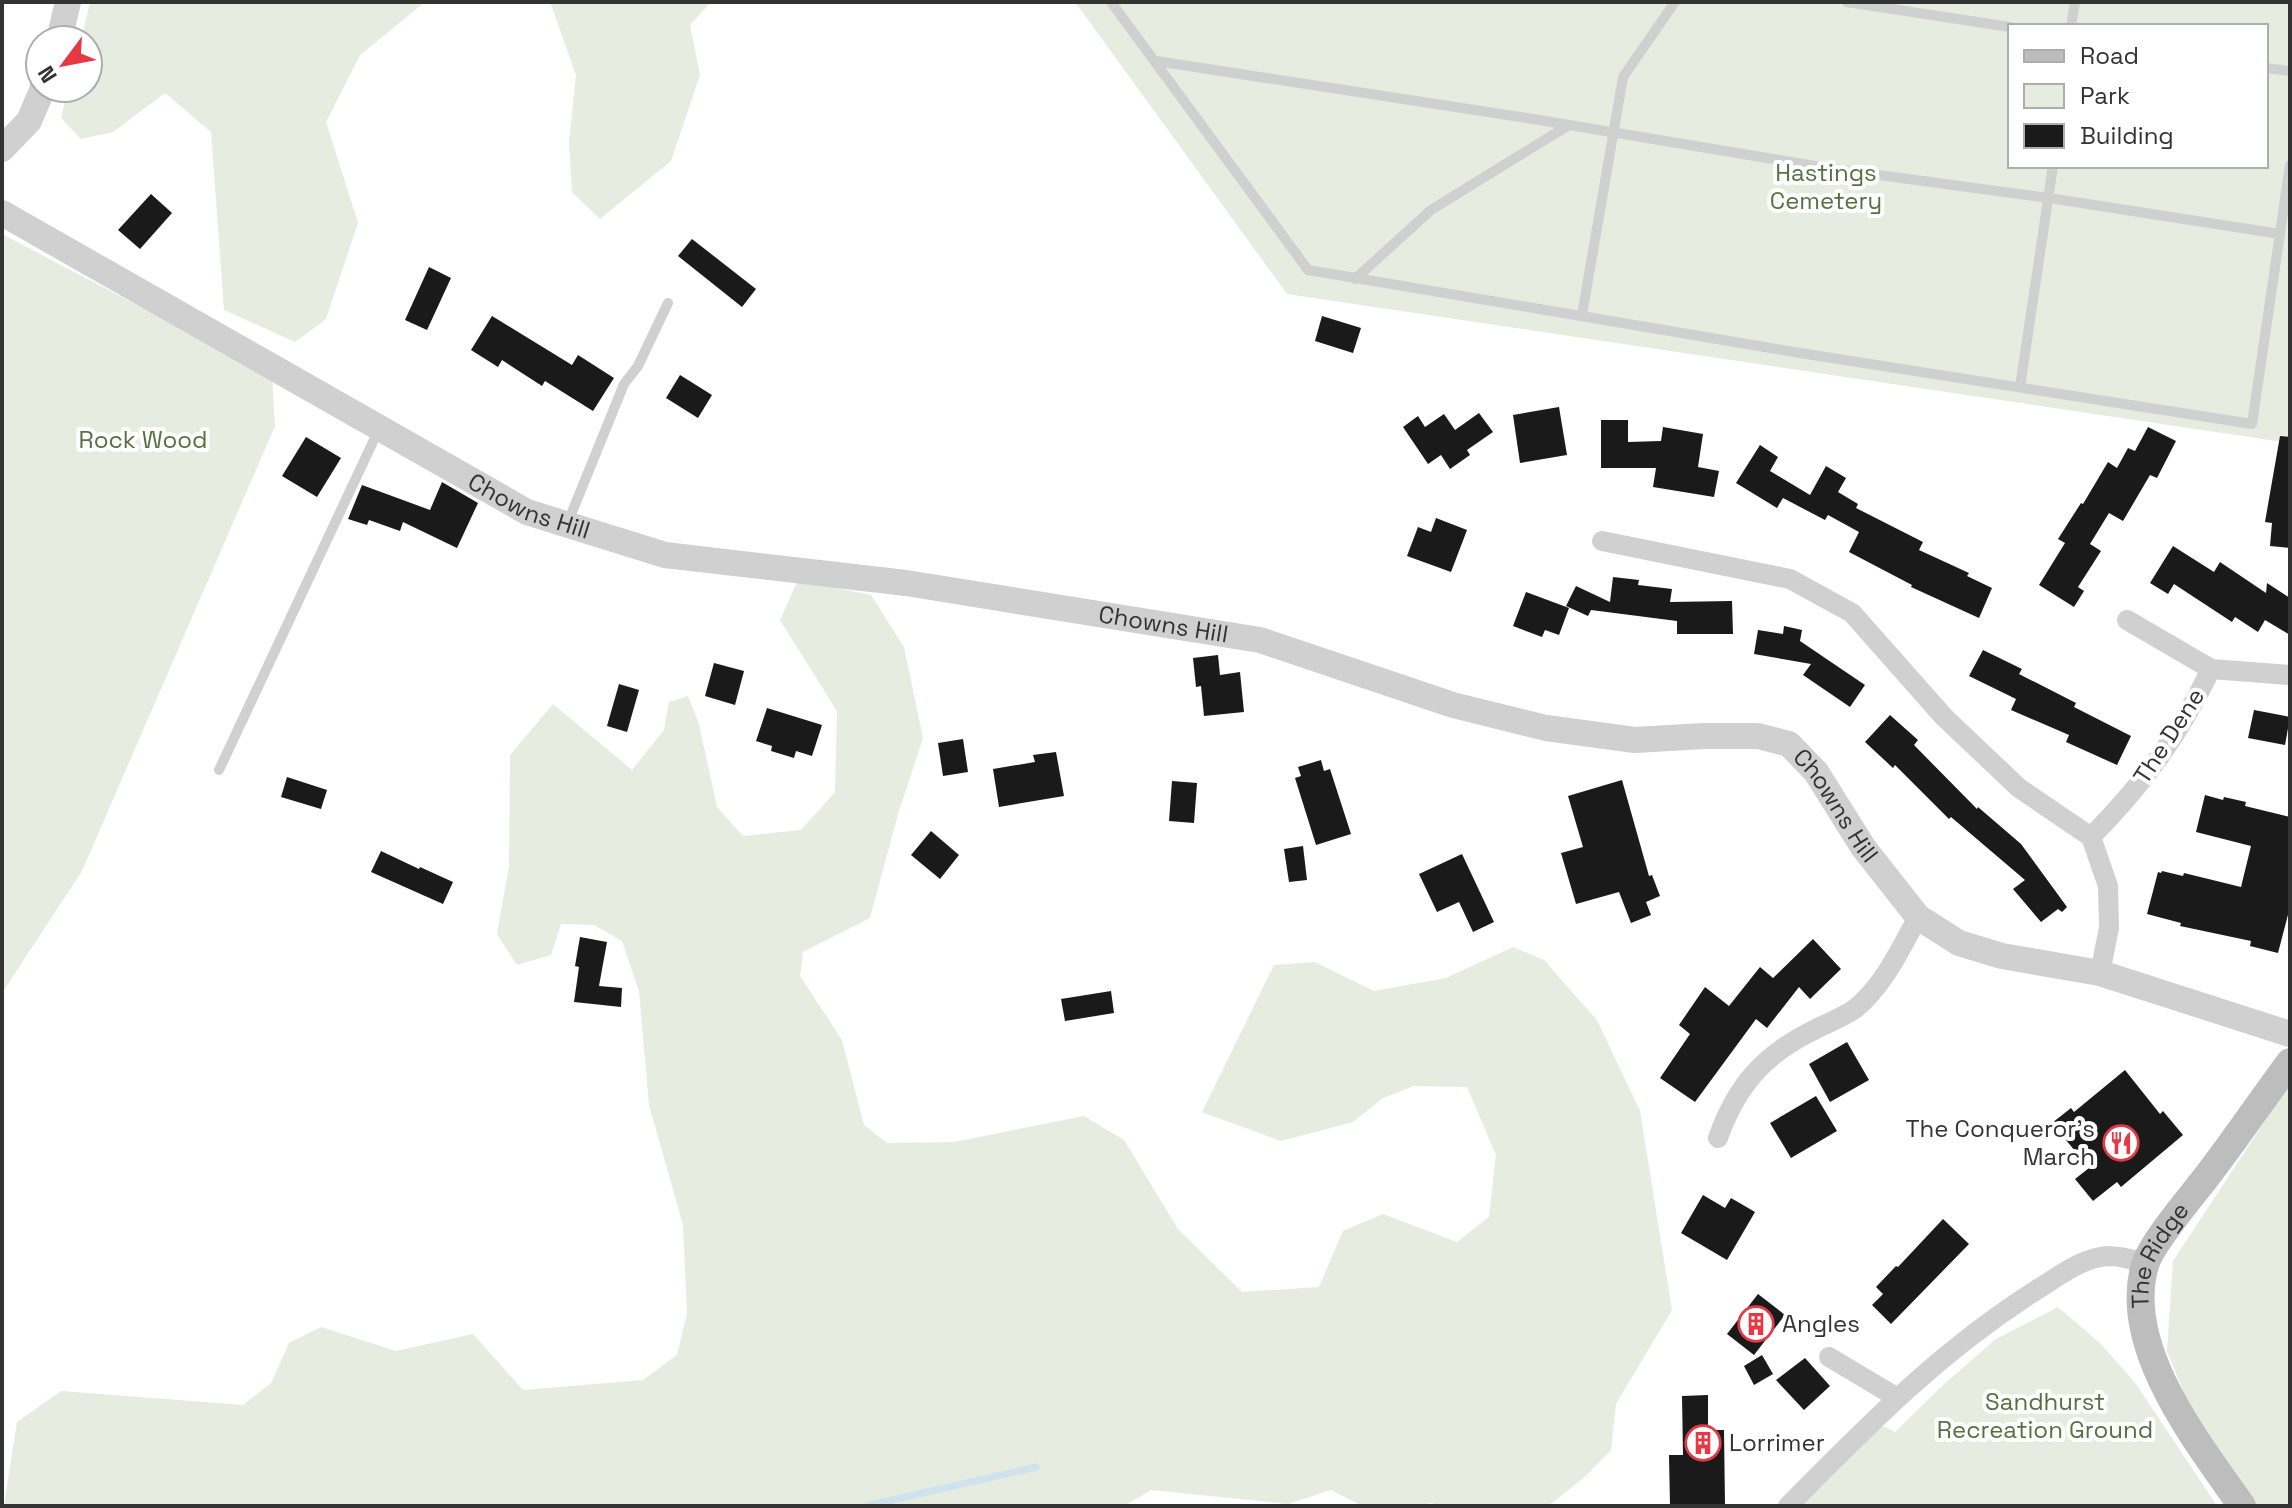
<svg xmlns="http://www.w3.org/2000/svg" width="2292" height="1508" viewBox="0 0 2292 1508" font-family="'Space Grotesk',sans-serif">
  <style>
    .green { fill: #e6ecdf; fill-rule: evenodd }
    .lines { fill: none; stroke-linecap: round; stroke-linejoin: round }
    .stream { stroke: #cfe2ee; stroke-width: 7 }
    .building { fill: #1a1a1a }
    .service { stroke: #d0d0d0; stroke-width: 10 }
    .minor { stroke: #d0d0d0; stroke-width: 20 }
    .tertiary { stroke: #d0d0d0; stroke-width: 26 }
    .secondary { stroke: #bdbdbd; stroke-width: 28 }
    .labels { text-anchor: middle; stroke-width: 8; stroke-linejoin: round; paint-order: stroke }
    .park-label { font-size: 24px; fill: #56703f; stroke: #fff }
    .street-label { font-size: 24px; fill: #333; stroke: #fff }
    .poi-label { font-size: 24px; fill: #333; stroke: #fff; text-anchor: start }
  </style>
  <rect width="100%" height="100%" fill="#fff"/>
  <!-- green -->
  <g class="green">
    <polygon points="90,2 425,2 360,55 326,122 358,223 326,319 295,342 224,310 211,132 165,93 113,132 81,139 61,118 68,88 88,88 88,40 81,40"/>
    <polygon points="550,2 711,2 690,25 700,75 671,161 600,219 572,192 569,142 576,75"/>
    <path d="M 1071,2 L 2290,2 L 2290,443 L 1287,294 L 1078,6 ZM 2010,26 L 2266,26 L 2266,166 L 2010,166 Z"/>
    <polygon points="2,234 272,376 275,426 82,871 2,993"/>
    <polygon points="798,580 871,595 904,647 923,738 898,814 870,918 803,952 800,976 842,1040 864,1125 887,1143 954,1142 1084,1116 1124,1140 1178,1229 1242,1292 1319,1287 1343,1231 1383,1214 1457,1242 1489,1217 1496,1155 1467,1087 1414,1086 1383,1098 1353,1122 1281,1141 1202,1112 1274,965 1315,962 1374,991 1446,978 1513,947 1544,960 1597,1020 1640,1111 1672,1310 1616,1404 1611,1450 1586,1476 1548,1506 1438,1506 1432,1503 1415,1506 1362,1506 1331,1490 1288,1504 1151,1490 1124,1506 4,1506 17,1422 61,1391 243,1405 271,1383 289,1343 321,1327 396,1351 473,1334 523,1390 643,1380 677,1355 687,1313 683,1225 649,1105 639,991 622,941 594,925 561,924 551,955 517,965 497,934 509,866 510,755 553,704 632,770 664,730 669,702 688,696 699,724 717,807 743,836 801,830 835,792 837,711 780,620"/>
    <polygon points="2290,1083 2290,1506 2252,1506 2195,1421 2167,1351 2173,1261"/>
    <polygon points="2058,1307 2101,1344 2136,1384 2217,1506 1776,1506 1814,1467 1864,1424 1886,1427 1895,1432 1943,1385 1996,1339"/>
  </g>
  <g class="lines">
    <!-- stream -->
    <polyline class="stream" points="866,1506 1036,1467"/>
  </g>
  <!-- building -->
  <g class="building">
    <polygon points="151,194 172,213 140,249 118,230"/>
    <polygon points="692,239 756,289 742,307 678,256"/>
    <polygon points="429,267 451,278 427,330 405,320"/>
    <polygon points="492,316 572,365 578,355 614,378 593,411 545,381 542,386 502,360 498,367 471,350"/>
    <polygon points="1322,316 1361,328 1353,353 1315,341"/>
    <polygon points="680,375 712,395 698,418 666,398"/>
    <polygon points="1559,407 1567,455 1520,463 1513,415"/>
    <polygon points="1479,413 1493,432 1467,450 1470,455 1450,469 1441,455 1428,464 1403,427 1418,416 1425,427 1444,414 1455,430"/>
    <polygon points="1601,420 1628,420 1628,442 1661,441 1663,427 1703,434 1698,467 1719,471 1714,497 1653,487 1656,468 1601,468"/>
    <polygon points="2148,427 2176,441 2157,478 2150,475 2123,521 2109,513 2090,544 2101,551 2078,587 2084,591 2074,607 2039,585 2065,543 2058,539 2081,503 2083,504 2108,462 2117,468 2128,448 2135,451"/>
    <polygon points="2280,436 2290,437 2290,548 2270,546 2272,523 2265,522"/>
    <polygon points="306,437 341,458 317,497 282,476"/>
    <polygon points="1760,445 1778,457 1770,471 1810,495 1826,466 1846,478 1838,492 1858,504 1856,508 1923,542 1919,550 1969,573 1967,576 1992,588 1979,618 1911,587 1912,585 1849,552 1859,532 1828,515 1825,520 1783,498 1777,508 1736,483"/>
    <polygon points="442,482 478,503 457,548 403,522 400,531 369,520 367,525 348,519 362,485 430,510"/>
    <polygon points="1436,518 1467,530 1451,572 1407,556 1418,527 1431,532"/>
    <polygon points="2173,546 2214,572 2220,562 2266,593 2267,583 2290,598 2290,635 2265,620 2258,632 2235,617 2232,622 2174,584 2168,594 2150,583"/>
    <polygon points="1613,577 1639,580 1638,585 1672,589 1670,602 1732,601 1733,634 1677,634 1677,621 1591,610 1588,616 1566,606 1576,586 1610,602"/>
    <polygon points="1526,592 1569,608 1559,635 1545,630 1542,637 1513,626"/>
    <polygon points="1784,626 1802,630 1800,641 1865,685 1850,707 1803,675 1811,664 1754,654 1758,630 1783,634"/>
    <polygon points="1983,650 2022,669 2019,674 2076,703 2074,707 2131,736 2117,765 2066,742 2069,735 2011,710 2016,699 1969,676"/>
    <polygon points="1218,655 1220,675 1240,672 1244,712 1204,716 1201,686 1196,687 1193,658"/>
    <polygon points="714,663 744,671 735,705 705,696"/>
    <polygon points="619,684 639,690 627,732 607,726"/>
    <polygon points="767,708 822,725 812,756 796,751 794,758 771,751 772,746 756,741"/>
    <polygon points="2254,710 2290,717 2285,745 2248,738"/>
    <polygon points="1890,715 1918,740 1914,745 1977,809 1978,807 2021,844 2067,907 2062,912 2058,909 2041,922 2013,889 2025,880 1951,817 1949,819 1895,765 1893,768 1865,742"/>
    <polygon points="963,739 968,772 943,776 938,743"/>
    <polygon points="1056,752 1064,796 999,807 993,769 1035,762 1033,755"/>
    <polygon points="1321,760 1324,771 1330,769 1351,834 1316,845 1295,778 1301,776 1298,767"/>
    <polygon points="287,777 327,790 321,809 281,797"/>
    <polygon points="1622,780 1649,876 1652,875 1660,896 1646,902 1651,915 1631,923 1619,892 1576,904 1561,853 1583,847 1568,796"/>
    <polygon points="1172,781 1197,783 1194,823 1169,821"/>
    <polygon points="2205,795 2223,800 2224,797 2246,802 2245,806 2290,817 2290,907 2278,953 2250,946 2251,941 2180,926 2181,923 2147,914 2158,872 2161,873 2162,871 2183,876 2184,873 2241,887 2251,846 2196,832"/>
    <polygon points="931,831 959,855 940,879 911,855"/>
    <polygon points="1303,846 1307,880 1289,882 1284,849"/>
    <polygon points="381,851 419,869 420,867 453,882 443,904 371,872"/>
    <polygon points="1462,854 1494,922 1473,932 1459,902 1437,912 1419,874"/>
    <polygon points="580,937 607,942 599,986 622,988 621,1007 574,1002 579,967 575,966"/>
    <polygon points="1813,939 1841,969 1810,999 1799,987 1767,1028 1756,1019 1695,1102 1660,1078 1690,1034 1679,1025 1705,987 1729,1006 1760,967 1773,978"/>
    <polygon points="1111,991 1114,1013 1065,1021 1061,999"/>
    <polygon points="1847,1042 1869,1080 1830,1102 1809,1064"/>
    <polygon points="2125,1070 2160,1114 2163,1111 2183,1135 2121,1187 2117,1182 2093,1201 2075,1179 2089,1168 2052,1123 2071,1108 2074,1112"/>
    <polygon points="1816,1096 1837,1131 1791,1158 1770,1123"/>
    <polygon points="1703,1195 1725,1208 1731,1198 1755,1212 1727,1260 1681,1233"/>
    <polygon points="1943,1219 1969,1244 1891,1324 1872,1305 1883,1294 1876,1287 1896,1266 1898,1267"/>
    <polygon points="1758,1294 1785,1315 1754,1355 1727,1334"/>
    <polygon points="1762,1355 1773,1374 1754,1385 1744,1366"/>
    <polygon points="1805,1358 1830,1386 1804,1410 1776,1380"/>
    <polygon points="1708,1395 1708,1430 1724,1430 1725,1506 1670,1506 1669,1455 1683,1455 1682,1396"/>
  </g>
  <g class="lines">
    <!-- service -->
    <g class="service">
      <polyline points="1111,2 1308,270 1800,353 2252,424 2290,165"/>
      <polyline points="1847,2 2010,27"/>
      <polyline points="2071,26 2075,2"/>
      <polyline points="1156,61 1527,118 1827,168 2049,198 2280,234"/>
      <polyline points="2266,68 2290,71"/>
      <polyline points="1355,279 1431,210 1569,125"/>
      <polyline points="1582,315 1623,77 1675,2"/>
      <polyline points="2020,387 2053,166"/>
      <polyline points="568,522 624,384 638,366 668,303"/>
      <polyline points="219,770 379,429"/>
    </g>
    <!-- minor -->
    <g class="minor">
      <polyline points="1602,541 1790,579 1852,613 1944,717 2019,788 2091,837 2108,886 2109,928 2100,973"/>
      <polyline points="2127,620 2211,669 2290,675"/>
      <path d="M 2091,837 C 2144,783 2178,737 2211,669"/>
      <path d="M 1718,1138 C 1736,1087 1763,1055 1812,1031 C 1826,1023 1843,1018 1856,1008 C 1884,985 1901,948 1918,917"/>
      <polyline points="1829,1357 1896,1397"/>
      <path d="M 1788,1506 C 1868,1425 1940,1351 2038,1289 C 2059,1276 2083,1257 2109,1256 C 2121,1256 2134,1260 2145,1263"/>
    </g>
    <!-- tertiary -->
    <g class="tertiary">
      <polyline points="59,40 68,2"/>
      <polyline points="2,149 29,121 43,88"/>
      <path id="s1" d="M 2,213 L 527,512 L 665,555 L 906,583 L 1260,640 L 1453,705 L 1546,728 L 1635,740 L 1704,736 L 1758,736 L 1789,744 L 1816,772 L 1863,847 L 1918,917 L 1959,943 L 2002,956 L 2100,973 L 2290,1034"/>
    </g>
    <!-- secondary -->
    <path class="secondary" id="s2" d="M 2242,1506 C 2198,1443 2121,1347 2145,1265 C 2151,1244 2189,1199 2204,1180 C 2234,1141 2261,1101 2290,1062"/>
  </g>
  <!-- icons -->
  <defs>
    <symbol id="restaurant-ring" viewBox="-11 -11 22 22"><circle r="9.5" fill="#fff" stroke="#e63946" stroke-width="1.5"/><path d="M-5-6h1v4h1v-4h1v4h1v-4h1v5L-1.5 .5V6h-2V.5L-5-1ZM5-6V6H3V1.5H1.5Q1.5-4 5-6Z" fill="#e63946"/></symbol>
    <symbol id="building-ring" viewBox="-11 -11 22 22"><circle r="9.5" fill="#fff" stroke="#e63946" stroke-width="1.5"/><path d="M-4-6H4V6H1V3H-1V6H-4ZM-2.5-4.3h1.7v1.8h-1.7ZM.8-4.3h1.7v1.8H.8ZM-2.5-1h1.7V.8h-1.7ZM.8-1h1.7V.8H.8Z" fill="#e63946"/></symbol>
  </defs>
  <g fill-rule="evenodd">
    <use href="#restaurant-ring" x="2101" y="1123" width="40" height="40"/>
    <use href="#building-ring" x="1736" y="1304" width="40" height="40"/>
    <use href="#building-ring" x="1683" y="1423" width="40" height="40"/>
  </g>
  <g class="labels">
    <!-- park labels -->
    <g class="park-label">
      <text x="1826" y="181">Hastings<tspan x="1826" dy="28">Cemetery</tspan></text>
      <text x="143" y="448">Rock Wood</text>
      <text x="2045" y="1410">Sandhurst<tspan x="2045" dy="28">Recreation Ground</tspan></text>
    </g>
    <!-- street labels -->
    <g class="street-label">
      <text dy="8" stroke="none"><textPath href="#s1" startOffset="604">Chowns Hill</textPath></text>
      <text dy="8" stroke="none"><textPath href="#s1" startOffset="1252">Chowns Hill</textPath></text>
      <text transform="translate(2169 736) rotate(-57)" y="8">The Dene</text>
      <text dy="8" stroke="none"><textPath href="#s1" startOffset="1972">Chowns Hill</textPath></text>
      <text dy="8" stroke="none"><textPath href="#s2" startOffset="282">The Ridge</textPath></text>
    </g>
    <!-- poi labels -->
    <g class="poi-label">
      <text x="2095" y="1137" text-anchor="end">The Conqueror's<tspan x="2095" dy="28">March</tspan></text>
      <text x="1782" y="1332">Angles</text>
      <text x="1729" y="1451">Lorrimer</text>
    </g>
  </g>
  <!-- border -->
  <rect width="2292" height="1508" fill="none" stroke="#333333" stroke-width="8"/>
  <!-- legend -->
  <rect x="2008" y="24" width="260" height="144" fill="#ffffff" stroke="#adadad" stroke-width="2"/>
  <rect x="2024" y="50" width="40" height="12" fill="#bdbdbd" stroke="#adadad" stroke-width="2"/>
  <text x="2080" y="64" font-size="24" fill="#333333">Road</text>
  <rect x="2024" y="84" width="40" height="24" fill="#e6ecdf" stroke="#adadad" stroke-width="2"/>
  <text x="2080" y="104" font-size="24" fill="#333333">Park</text>
  <rect x="2024" y="124" width="40" height="24" fill="#1a1a1a" stroke="#adadad" stroke-width="2"/>
  <text x="2080" y="144" font-size="24" fill="#333333">Building</text>
  <!-- north arrow -->
  <g transform="translate(64 64) rotate(238)"><circle r="38" fill="#ffffff" stroke="#adadad" stroke-width="2"/>
  <path d="M0-6L14 30L0 20L-14 30Z" fill="#e63946"/>
  <text y="-12" font-size="22" font-weight="bold" text-anchor="middle" fill="#333333">N</text>
  </g>
</svg>
